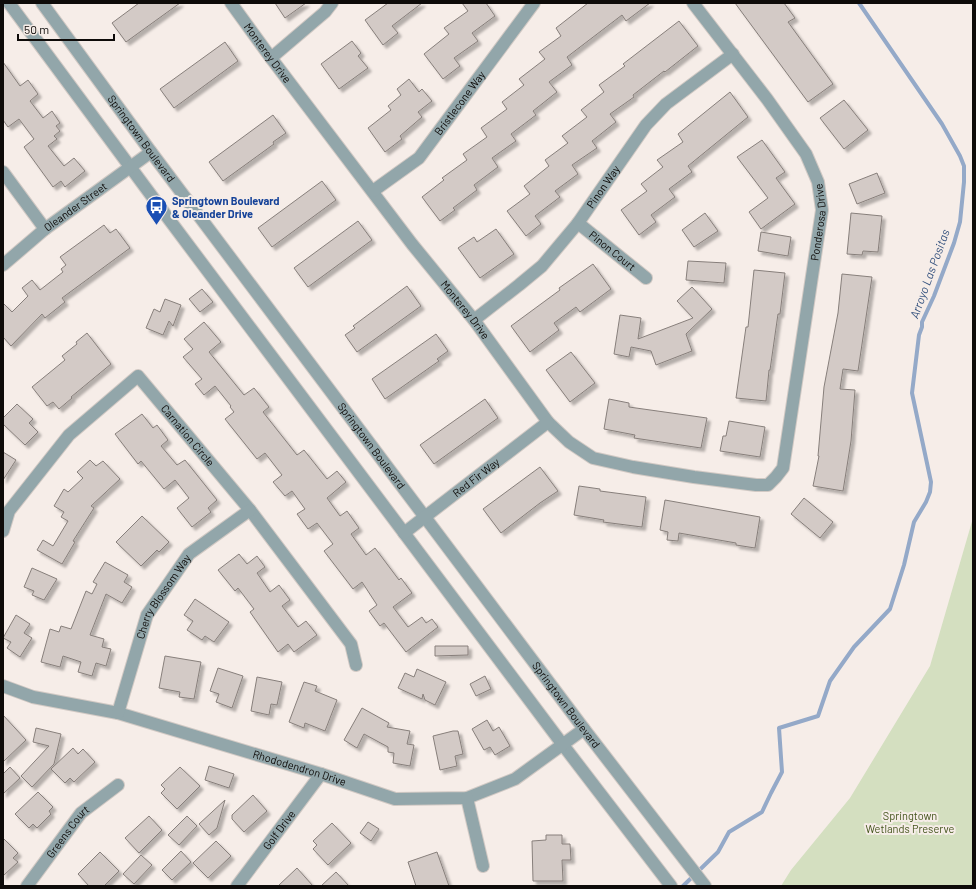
<svg xmlns="http://www.w3.org/2000/svg" width="976" height="889" viewBox="0 0 976 889" font-family="Barlow,sans-serif">
  <style>
    .green { fill: #d4dfc0 }
    .lines { fill: none; stroke-linecap: round; stroke-linejoin: round }
    .stream { stroke: #94a9c8; stroke-width: 4 }
    .building { fill: #d3cac6; stroke: #877f7b; filter: url(#shadow) }
    .minor-casing { stroke: #d1c9c4; stroke-width: 14 }
    .minor { stroke: #92a6aa; stroke-width: 12 }
    .labels { text-anchor: middle; stroke-width: 4; stroke-linejoin: round; paint-order: stroke }
    .street-label { font-size: 11px; fill: #0e0b09; stroke: #f6ede8 }
    .transit-label { font-size: 11px; font-weight: bold; fill: #164399; stroke: #f6ede8; text-anchor: start }
    .park-label { font-size: 11px; fill: #45551e; stroke: #f6ede8 }
    .water-label { font-size: 12px; font-style: italic; fill: #36537f; stroke: #f6ede8 }
  </style>
  <defs>
    <filter id="shadow"><feDropShadow dx="3.5" dy="3.5" stdDeviation="1" flood-color="#0004"/></filter>
  </defs>
  <rect width="100%" height="100%" fill="#f6ede8"/>
  <!-- green -->
  <polygon class="green" points="973,518 973,886 781,886 791,870 850,798 930,666"/>
  <g class="lines">
    <!-- stream -->
    <polyline class="stream" points="683,886 718,852 729,832 762,812 771,793 782,772 779,728 818,716 830,681 854,647 890,609 904,565 914,522 926,502 930,492 931,482 912,393 919,335 922,327 922,322 934,296 954,243 960,222 964,182 964,166 960,156 942,124 859,3"/>
  </g>
  <!-- building -->
  <g class="building">
    <polygon points="139,3 180,3 126,42 112,23"/>
    <polygon points="275,3 306,3 285,18"/>
    <polygon points="388,3 422,3 392,26 398,33 383,45 365,20"/>
    <polygon points="462,3 486,3 495,16 472,33 478,41 454,58 460,66 443,79 424,54 449,34 444,28 468,11"/>
    <polygon points="588,3 650,3 626,21 622,15 567,57 572,65 549,82 557,92 533,111 536,115 511,134 516,141 492,158 498,167 474,185 477,190 453,208 455,210 440,221 422,197 444,180 442,178 467,160 463,154 487,137 481,128 507,109 502,102 524,85 519,79 545,59 539,52 561,36 556,28"/>
    <polygon points="735,3 784,3 795,18 788,22 833,84 808,102"/>
    <polygon points="679,21 698,46 665,72 664,71 633,95 634,97 610,114 616,122 592,141 597,148 572,165 578,174 555,191 560,197 535,216 541,224 526,236 507,211 530,194 524,186 549,166 545,160 568,143 562,136 587,117 581,110 604,92 599,85 625,66 623,64"/>
    <polygon points="352,41 361,53 358,56 368,68 339,89 321,64"/>
    <polygon points="225,42 238,61 174,108 160,89"/>
    <polygon points="3,62 20,86 28,80 38,94 30,101 43,118 52,111 60,123 56,126 60,131 54,136 57,139 48,146 64,166 74,158 85,171 65,187 61,181 53,187 24,147 34,139 19,119 8,127 3,120"/>
    <polygon points="409,79 419,92 422,89 432,101 418,112 422,117 400,136 402,139 385,152 368,128 391,110 388,106 401,95 397,89"/>
    <polygon points="730,92 748,117 688,166 692,172 669,189 675,197 651,215 656,222 639,235 621,210 647,191 641,184 663,167 657,160 683,142 678,134"/>
    <polygon points="844,100 868,130 844,149 820,118"/>
    <polygon points="273,115 286,133 273,142 274,144 223,181 209,162"/>
    <polygon points="762,140 785,172 776,178 795,204 761,229 749,212 768,198 737,157"/>
    <polygon points="877,173 885,193 857,204 849,184"/>
    <polygon points="322,181 336,200 272,247 258,228"/>
    <polygon points="705,213 718,231 694,247 682,230"/>
    <polygon points="851,213 882,216 878,252 863,251 862,255 847,254"/>
    <polygon points="358,221 372,240 308,287 294,268"/>
    <polygon points="104,225 110,233 116,229 130,248 62,298 65,302 45,318 42,314 11,346 3,337 3,303 12,312 28,296 22,288 32,280 40,290 63,272 61,269 66,265 60,257"/>
    <polygon points="496,229 514,254 480,278 458,248 474,237 477,242"/>
    <polygon points="761,232 791,237 788,256 758,251"/>
    <polygon points="688,261 726,263 724,283 686,280"/>
    <polygon points="593,264 611,289 580,312 576,307 554,323 559,330 530,352 511,326 560,290 559,288"/>
    <polygon points="754,270 785,273 780,314 778,314 770,370 769,370 766,401 736,398 746,327 748,327"/>
    <polygon points="842,274 872,277 858,371 843,369 840,389 855,390 851,441 843,491 813,486 819,456 818,456 824,387 838,313"/>
    <polygon points="407,286 421,306 357,352 345,335 355,328 353,326"/>
    <polygon points="692,287 712,309 686,334 692,351 656,365 651,351 631,347 629,357 614,354 620,315 641,318 638,339 693,318 677,301"/>
    <polygon points="202,289 213,302 200,312 189,299"/>
    <polygon points="165,299 181,305 173,326 169,321 163,335 146,328 154,309 160,312"/>
    <polygon points="204,322 221,342 209,352 244,395 254,388 269,407 263,412 297,455 304,450 327,479 337,471 346,482 327,498 340,516 347,511 359,528 351,534 366,555 375,548 399,580 401,578 412,593 393,607 408,627 422,617 426,623 432,619 438,627 406,652 384,623 380,626 369,611 377,605 362,582 353,589 324,551 333,544 317,523 308,529 297,514 305,509 292,491 285,496 273,482 282,475 265,453 257,459 225,419 234,412 230,407 231,406 215,386 204,395 195,384 202,379 183,357 193,349 184,339"/>
    <polygon points="87,333 111,364 71,397 72,398 59,409 53,402 47,406 32,387 65,360 62,356 77,344 76,342"/>
    <polygon points="436,334 448,351 437,359 439,361 385,399 372,379"/>
    <polygon points="571,352 595,383 570,402 546,370"/>
    <polygon points="485,399 498,418 434,464 420,445"/>
    <polygon points="609,399 629,403 629,407 707,418 701,448 634,438 635,435 604,429"/>
    <polygon points="17,404 33,419 29,423 38,432 25,445 3,424 3,418"/>
    <polygon points="142,414 153,428 157,425 168,440 161,446 177,465 185,460 217,500 208,508 211,512 192,527 177,508 189,498 175,480 164,489 141,461 138,464 115,434"/>
    <polygon points="729,421 765,427 760,457 720,451 723,436 726,436"/>
    <polygon points="3,452 16,460 3,480"/>
    <polygon points="90,460 96,466 103,461 120,479 91,506 94,508 73,541 75,542 62,564 37,550 43,540 53,546 68,521 61,517 64,512 54,506 64,489 68,492 83,478 77,472"/>
    <polygon points="540,467 558,491 540,503 501,533 483,509"/>
    <polygon points="579,486 600,489 600,491 646,497 642,527 603,522 604,520 574,515"/>
    <polygon points="804,498 833,522 820,538 791,514"/>
    <polygon points="665,500 760,517 755,548 736,545 736,543 679,533 678,541 667,540 668,532 660,530"/>
    <polygon points="142,516 169,542 159,552 157,550 141,566 116,542"/>
    <polygon points="239,554 247,564 257,556 265,567 257,573 270,592 279,585 290,600 282,606 298,627 306,621 317,635 294,652 288,644 278,652 250,612 254,609 238,588 235,591 218,570"/>
    <polygon points="105,562 128,575 124,582 132,587 122,603 106,594 90,635 104,639 102,647 111,649 106,666 96,663 92,676 78,672 81,662 63,656 60,667 41,662 50,629 59,632 61,626 71,629 86,591 92,594 97,584 93,582"/>
    <polygon points="32,568 57,579 44,600 32,595 34,591 24,587"/>
    <polygon points="195,599 229,622 214,642 205,636 202,640 187,630 193,621 184,615"/>
    <polygon points="16,615 30,624 24,633 32,638 20,657 7,648 11,642 3,638"/>
    <polygon points="435,646 468,646 468,655 435,656"/>
    <polygon points="165,656 201,662 194,699 179,697 180,692 159,688"/>
    <polygon points="218,668 243,676 232,708 216,702 219,694 210,691"/>
    <polygon points="417,669 446,682 435,705 425,700 423,694 422,699 398,688 405,673 414,677"/>
    <polygon points="485,676 491,689 476,696 470,684"/>
    <polygon points="257,677 282,682 277,705 271,704 269,715 251,711"/>
    <polygon points="304,682 317,686 315,691 337,700 325,731 305,723 304,728 289,722"/>
    <polygon points="362,708 389,723 387,727 410,731 407,744 414,745 410,766 393,763 394,753 388,752 388,747 364,734 357,748 344,740"/>
    <polygon points="3,715 26,740 3,762"/>
    <polygon points="487,720 493,731 499,727 510,746 495,755 490,747 484,750 472,729"/>
    <polygon points="36,728 61,734 54,764 32,787 21,776 49,746 33,742"/>
    <polygon points="453,731 458,731 463,754 455,756 457,766 440,770 433,736"/>
    <polygon points="73,748 78,754 83,749 95,762 74,782 70,778 65,783 51,769"/>
    <polygon points="209,766 234,774 229,788 205,780"/>
    <polygon points="10,767 20,778 3,794 3,774"/>
    <polygon points="180,767 200,786 177,809 161,793 165,789 161,785"/>
    <polygon points="38,792 53,807 49,811 51,814 37,828 33,824 29,828 15,814"/>
    <polygon points="253,795 267,811 244,832 232,819 232,815"/>
    <polygon points="225,800 217,828 209,835 199,824"/>
    <polygon points="149,816 162,830 139,853 125,838"/>
    <polygon points="187,816 197,826 179,845 168,835"/>
    <polygon points="368,822 379,829 371,841 360,833"/>
    <polygon points="332,823 351,843 328,865 313,849 317,845 313,841"/>
    <polygon points="546,835 562,835 562,844 570,844 571,860 562,860 563,881 533,881 532,841 546,840"/>
    <polygon points="3,838 18,853 13,858 18,862 3,876"/>
    <polygon points="216,841 231,856 208,878 193,863"/>
    <polygon points="181,851 191,862 172,880 162,870"/>
    <polygon points="100,852 119,871 104,886 89,886 78,874"/>
    <polygon points="437,852 449,886 416,886 408,862"/>
    <polygon points="141,855 152,865 134,884 123,874"/>
    <polygon points="297,868 313,886 278,886"/>
    <polygon points="336,872 349,886 321,886"/>
  </g>
  <g class="lines">
    <defs>
      <g id="minor">
        <polyline points="9,3 168,218 563,745 671,886"/>
        <path id="s1" d="M 42,3 L 151,152 L 584,729 L 705,886"/>
        <path id="s2" d="M 231,3 L 271,58 L 412,244 L 474,320 L 548,422 L 569,442 L 593,458 L 633,467 L 694,477 L 756,485 L 768,485 L 776,477 L 783,468 L 822,210 L 818,182 L 806,154 L 767,99 L 693,3"/>
        <polyline points="271,58 325,12 332,3"/>
        <polyline points="3,172 45,229"/>
        <path id="s3" d="M 373,191 L 419,158 L 534,3"/>
        <path id="s4" d="M 578,223 L 646,278"/>
        <path id="s5" d="M 3,265 L 45,229 L 151,152"/>
        <path id="s6" d="M 474,320 L 519,285 L 542,266 L 578,223 L 646,125 L 666,104 L 733,54"/>
        <path id="s7" d="M 3,531 L 9,511 L 69,435 L 138,376 L 250,510 L 351,644 L 356,665"/>
        <path id="s8" d="M 404,533 L 548,422"/>
        <path id="s9" d="M 3,686 L 33,697 L 118,713 L 321,774 L 395,799 L 467,798 L 515,779 L 584,729"/>
        <path id="s10" d="M 118,713 L 147,615 L 189,554 L 250,510"/>
        <polyline points="467,798 483,866"/>
        <path id="s11" d="M 27,886 L 81,813 L 118,785"/>
        <path id="s12" d="M 237,886 L 321,774"/>
      </g>
    </defs>
    <!-- minor casing -->
    <use href="#minor" class="minor-casing"/>
    <!-- minor -->
    <use href="#minor" class="minor"/>
  </g>
  <!-- icons -->
  <defs>
    <symbol id="bus-pin" viewBox="-11 -11 22 30"><path d="M0 17L-7.5 6A9.5 9.5 0 1 1 7.5 6Z" fill="#1a4fb4" stroke="#f6ede8"/><path d="M-5-6H5V4H4V6H2V4H-2V6H-4V4H-5ZM-3.5-4V0h7V-4ZM-3.5 1.2v1.5H-2V1.2ZM2 1.2v1.5H3.5V1.2Z" fill="#fff"/></symbol>
  </defs>
  <g fill-rule="evenodd">
    <use href="#bus-pin" x="144" y="194" width="25" height="34"/>
  </g>
  <g class="labels">
    <!-- street labels -->
    <g class="street-label">
      <text dy="4" stroke="none"><textPath href="#s2" startOffset="62">Monterey Drive</textPath></text>
      <text dy="4" stroke="none"><textPath href="#s3" startOffset="125">Bristlecone Way</textPath></text>
      <text dy="4" stroke="none"><textPath href="#s1" startOffset="168">Springtown Boulevard</textPath></text>
      <text dy="4" stroke="none"><textPath href="#s6" startOffset="187">Pinon Way</textPath></text>
      <text dy="4" stroke="none"><textPath href="#s5" startOffset="93">Oleander Street</textPath></text>
      <text dy="4" stroke="none"><textPath href="#s2" startOffset="1032">Ponderosa Drive</textPath></text>
      <text dy="4" stroke="none"><textPath href="#s4" startOffset="44">Pinon Court</textPath></text>
      <text dy="4" stroke="none"><textPath href="#s2" startOffset="386">Monterey Drive</textPath></text>
      <text dy="4" stroke="none"><textPath href="#s7" startOffset="286">Carnation Circle</textPath></text>
      <text dy="4" stroke="none"><textPath href="#s1" startOffset="552">Springtown Boulevard</textPath></text>
      <text dy="4" stroke="none"><textPath href="#s8" startOffset="91">Red Fir Way</textPath></text>
      <text dy="4" stroke="none"><textPath href="#s10" startOffset="126">Cherry Blossom Way</textPath></text>
      <text dy="4" stroke="none"><textPath href="#s1" startOffset="876">Springtown Boulevard</textPath></text>
      <text dy="4" stroke="none"><textPath href="#s9" startOffset="308">Rhododendron Drive</textPath></text>
      <text dy="4" stroke="none"><textPath href="#s12" startOffset="70">Golf Drive</textPath></text>
      <text dy="4" stroke="none"><textPath href="#s11" startOffset="68">Greens Court</textPath></text>
    </g>
    <!-- transit labels -->
    <g class="transit-label">
      <text x="172" y="205">Springtown Boulevard<tspan x="172" dy="13">&amp; Oleander Drive</tspan></text>
    </g>
    <!-- park labels -->
    <g class="park-label">
      <text x="910" y="820">Springtown<tspan x="910" dy="13">Wetlands Preserve</tspan></text>
    </g>
    <!-- water labels -->
    <g class="water-label">
      <text transform="translate(930 274) rotate(-70)" y="4">Arroyo Las Positas</text>
    </g>
  </g>
  <!-- border -->
  <rect width="976" height="889" fill="none" stroke="#0e0b09" stroke-width="8"/>
  <!-- scale -->
  <path d="M18 34v6h96v-6" fill="none" stroke="#0e0b09" stroke-width="2"/>
  <text x="24" y="34" font-size="12" fill="#0e0b09" stroke="#f6ede8" stroke-width="3" paint-order="stroke">50 m</text>
</svg>
